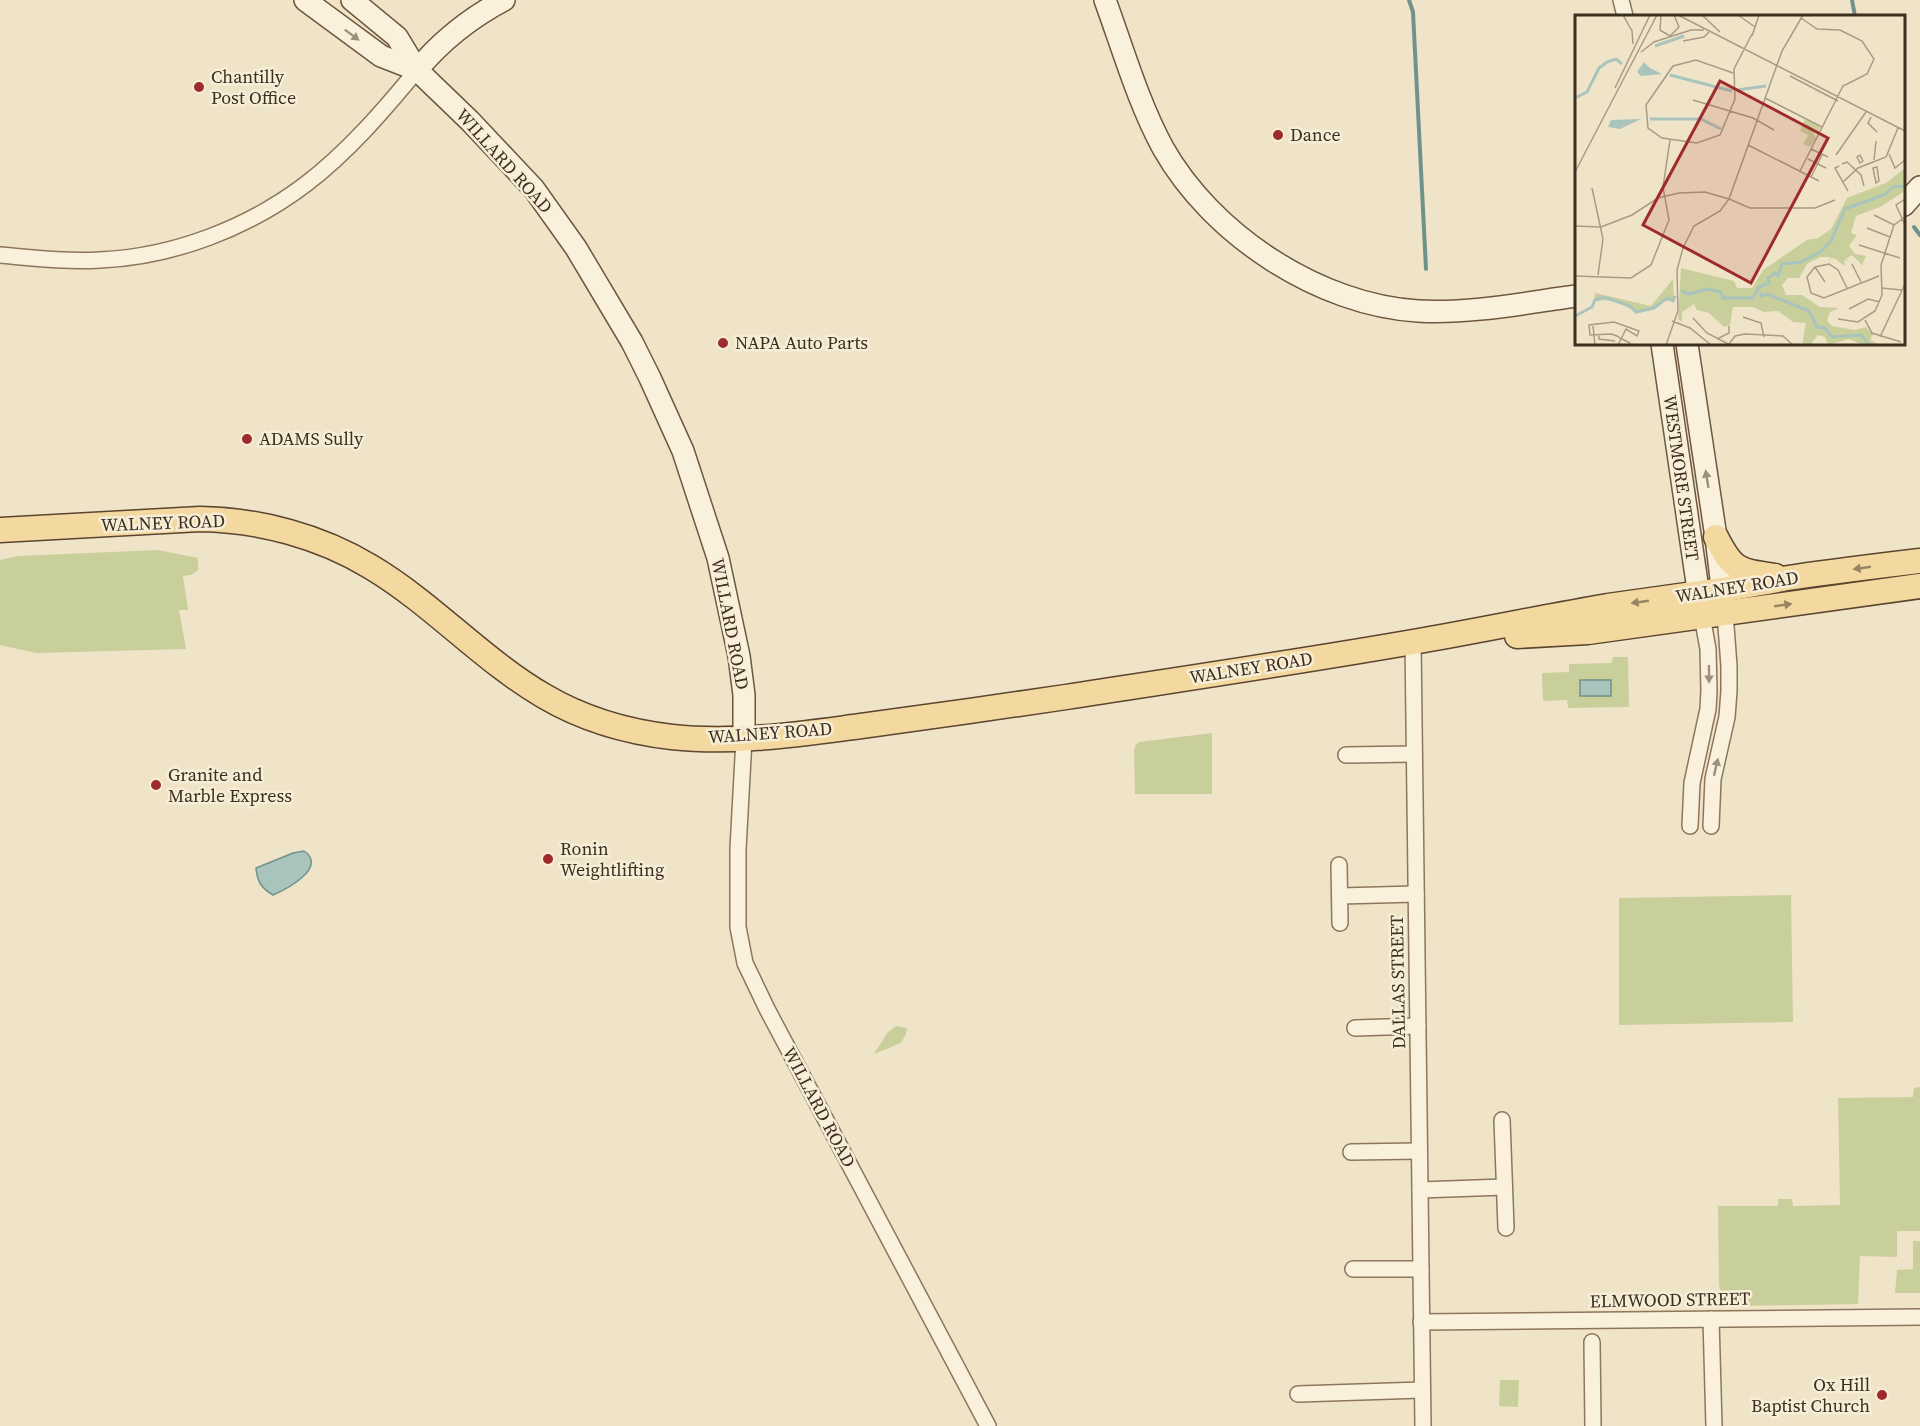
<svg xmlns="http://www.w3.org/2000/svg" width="1920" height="1426" viewBox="0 0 1920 1426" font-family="'Source Serif 4',serif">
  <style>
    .green { fill: #c9cf9b }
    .water { fill: #a9c4bc; stroke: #6f938a; stroke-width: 1.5 }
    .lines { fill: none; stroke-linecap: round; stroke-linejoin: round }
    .stream { stroke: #6f938a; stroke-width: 4 }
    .street-casing { stroke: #8d765c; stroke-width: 18 }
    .secondary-casing { stroke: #6f573f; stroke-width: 24 }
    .primary-casing { stroke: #5b4430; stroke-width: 27 }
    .street { stroke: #faf1dc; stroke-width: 15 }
    .secondary { stroke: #faf1dc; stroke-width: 21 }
    .primary { stroke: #f3d9a0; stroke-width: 24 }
    .oneway { fill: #9c907e }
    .oneway2 { fill: #988460 }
    .poi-dot { fill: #9e2a2b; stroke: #f7eed8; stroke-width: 2 }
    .labels { text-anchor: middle; stroke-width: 5; stroke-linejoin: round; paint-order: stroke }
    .poi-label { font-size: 18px; fill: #3d2e20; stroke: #f7eed8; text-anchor: start }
    .street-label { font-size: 18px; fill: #3d2e20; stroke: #f7eed8 }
    .inset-river { fill: none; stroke: #a9c4bc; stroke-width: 3 }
    .inset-road { fill: none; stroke: #a89b85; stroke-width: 1.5 }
    .view { fill: #9e2a2b; fill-opacity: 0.15; stroke: #9e2a2b; stroke-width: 3 }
    .inset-edge { fill: none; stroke: #3d2e20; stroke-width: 3 }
  </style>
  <rect width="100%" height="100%" fill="#f0e4c8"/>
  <!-- green -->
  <g class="green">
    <polygon points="158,550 198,558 198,570 191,575 183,576 188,610 179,610 186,649 36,653 0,645 0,560 18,556"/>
    <polygon points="1613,657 1628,657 1629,707 1568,708 1567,700 1543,701 1542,673 1569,672 1569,664 1612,663"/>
    <polygon points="1212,733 1212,794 1135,794 1134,751 1135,746 1139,742"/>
    <polygon points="1791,895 1793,1022 1619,1025 1619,898"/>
    <polygon points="896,1026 907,1028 906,1034 901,1043 874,1054 888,1032"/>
    <path d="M 1920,1087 L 1920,1231 L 1897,1231 L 1897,1257 L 1860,1256 L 1858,1304 L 1738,1306 C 1728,1302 1721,1297 1719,1285 L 1718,1206 L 1778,1206 L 1778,1199 L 1792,1199 L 1793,1206 L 1840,1205 L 1838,1098 L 1913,1097 L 1914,1088 Z"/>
    <polygon points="1913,1241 1920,1241 1920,1293 1895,1293 1897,1270 1913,1269"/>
    <polygon points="1500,1380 1519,1380 1518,1407 1499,1406"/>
  </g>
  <!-- water -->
  <g class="water">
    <rect x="1580" y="680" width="31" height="16"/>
    <path d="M 304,851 C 328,867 287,889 273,895 C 261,888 257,881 256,868 L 293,853 Z"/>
  </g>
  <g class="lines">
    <!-- stream -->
    <g class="stream">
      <polyline points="1409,0 1413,12 1426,269"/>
      <polyline points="1852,0 1855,16"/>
      <polyline points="1914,227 1920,235"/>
    </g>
    <defs>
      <g id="street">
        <polyline points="1621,0 1625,16"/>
        <path d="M 0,255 C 33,258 67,262 100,260 C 173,257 248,228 306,184 C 348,152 384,110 417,70"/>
        <polyline points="1413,642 1423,1426"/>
        <polyline points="744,739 738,849 738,927 745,963 767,1009 988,1426"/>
        <polyline points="1346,755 1414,754"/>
        <polyline points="1690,826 1692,783 1708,709 1709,691 1708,649 1702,616"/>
        <polyline points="1711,826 1713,779 1727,717 1729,691 1729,666 1725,613"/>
        <polyline points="1339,865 1340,923"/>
        <polyline points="1340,896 1416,894"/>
        <polyline points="1355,1028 1418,1026"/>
        <polyline points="1502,1120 1506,1228"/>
        <polyline points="1351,1152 1419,1151"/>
        <polyline points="1420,1190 1504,1187"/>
        <polyline points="1353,1269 1421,1269"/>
        <polyline points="1711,1319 1714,1426"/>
        <polyline points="1421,1322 1920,1317"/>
        <polyline points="1592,1342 1593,1426"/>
        <polyline points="1298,1394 1422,1390"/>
      </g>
      <g id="secondary">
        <polyline points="305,0 381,56 417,70"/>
        <polyline points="352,0 397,37 417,70 470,121 534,189 576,248 632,342 650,378 683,451 718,558 739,656 744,695 744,739"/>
        <path d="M 1105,0 C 1123,49 1138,102 1163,148 C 1212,235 1319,305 1418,311 C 1471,314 1524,303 1576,296"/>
        <path d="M 417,70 C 442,40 470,18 504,0"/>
        <polyline points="1904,205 1920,187"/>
        <polyline points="1662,344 1701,610"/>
        <polyline points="1687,344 1716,537 1724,604"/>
      </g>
      <g id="primary">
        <path d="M 0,530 L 200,519 C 259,520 320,536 371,567 C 433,604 482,660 544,696 C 583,719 628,732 672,737 C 735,744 799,734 861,726 C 929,717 998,707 1066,697 C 1182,679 1298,662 1413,642 C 1478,631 1543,617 1608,606 C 1644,601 1679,596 1715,591 C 1742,587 1768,581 1795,577 C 1837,571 1878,566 1920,561"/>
        <path d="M 1716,537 C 1733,571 1739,571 1775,576"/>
        <polyline points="1517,636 1588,632 1920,586"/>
      </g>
    </defs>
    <!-- street casing -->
    <use href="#street" class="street-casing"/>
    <!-- secondary casing -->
    <use href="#secondary" class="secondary-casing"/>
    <!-- primary casing -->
    <use href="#primary" class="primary-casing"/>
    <!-- street -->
    <use href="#street" class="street"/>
    <!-- secondary -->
    <use href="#secondary" class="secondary"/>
    <!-- primary -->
    <use href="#primary" class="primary"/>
  </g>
  <!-- one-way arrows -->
  <defs><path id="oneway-solid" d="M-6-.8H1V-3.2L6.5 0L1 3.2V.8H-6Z" transform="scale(1.5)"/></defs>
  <g class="oneway">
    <use href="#oneway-solid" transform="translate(352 35) rotate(37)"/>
    <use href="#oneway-solid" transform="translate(1707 479) rotate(-99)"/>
    <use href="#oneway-solid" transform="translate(1709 674) rotate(90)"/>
    <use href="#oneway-solid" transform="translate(1716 767) rotate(-77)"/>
  </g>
  <g class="oneway2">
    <use href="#oneway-solid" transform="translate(1862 568) rotate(172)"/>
    <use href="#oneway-solid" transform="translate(1640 602) rotate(172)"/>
    <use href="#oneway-solid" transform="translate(1783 605) rotate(-8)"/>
  </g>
  <!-- markers -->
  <g class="poi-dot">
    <circle cx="199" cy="87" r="6"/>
    <circle cx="1278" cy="135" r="6"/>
    <circle cx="723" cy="343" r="6"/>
    <circle cx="247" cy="439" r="6"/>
    <circle cx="156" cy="785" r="6"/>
    <circle cx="548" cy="859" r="6"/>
    <circle cx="1882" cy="1395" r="6"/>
  </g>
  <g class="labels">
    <!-- poi labels -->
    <g class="poi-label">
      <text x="211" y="83">Chantilly<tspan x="211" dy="21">Post Office</tspan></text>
      <text x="1290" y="141">Dance</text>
      <text x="735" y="349">NAPA Auto Parts</text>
      <text x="259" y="445">ADAMS Sully</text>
      <text x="168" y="781">Granite and<tspan x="168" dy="21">Marble Express</tspan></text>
      <text x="560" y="855">Ronin<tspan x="560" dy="21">Weightlifting</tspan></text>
      <text x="1870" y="1391" text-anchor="end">Ox Hill<tspan x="1870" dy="21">Baptist Church</tspan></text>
    </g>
    <!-- street labels -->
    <g class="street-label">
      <text transform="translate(504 161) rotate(48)" y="6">WILLARD ROAD</text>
      <text transform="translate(1681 478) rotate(82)" y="6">WESTMORE STREET</text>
      <text transform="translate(163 523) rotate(-2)" y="6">WALNEY ROAD</text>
      <text transform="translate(1737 587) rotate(-9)" y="6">WALNEY ROAD</text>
      <text transform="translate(730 624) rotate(79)" y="6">WILLARD ROAD</text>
      <text transform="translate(1251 668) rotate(-9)" y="6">WALNEY ROAD</text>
      <text transform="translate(770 733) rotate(-4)" y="6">WALNEY ROAD</text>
      <text transform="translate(1398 982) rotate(-91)" y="6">DALLAS STREET</text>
      <text transform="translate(819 1107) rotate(62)" y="6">WILLARD ROAD</text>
      <text transform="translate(1670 1300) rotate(-1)" y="6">ELMWOOD STREET</text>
    </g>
  </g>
  <!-- overview -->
  <g transform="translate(1575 15)">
    <rect width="330" height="330" fill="#f0e4c8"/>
    <path d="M 230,104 L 245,112 L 242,119 L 237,116 L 241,123 L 235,132 L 228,129 L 233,120 L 225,116 ZM 330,153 L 330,176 L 305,192 L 281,201 L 276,218 L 282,220 L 274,231 L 280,239 L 291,241 L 287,250 L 277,240 L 271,244 L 275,247 L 270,245 L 269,251 L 261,244 L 256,243 L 254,248 L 255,242 L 245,242 L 232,249 L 224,263 L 213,263 L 207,270 L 211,280 L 227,280 L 245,292 L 264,293 L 255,297 L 252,306 L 257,311 L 280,315 L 291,312 L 298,320 L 295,325 L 305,330 L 288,330 L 274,324 L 253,330 L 250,322 L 243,320 L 235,330 L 227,330 L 231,308 L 218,307 L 203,296 L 189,297 L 178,292 L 158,292 L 155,310 L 149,312 L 134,298 L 122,295 L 119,289 L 107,297 L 107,307 L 103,304 L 106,253 L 159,266 L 162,273 L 177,273 L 188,255 L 232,225 L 243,223 L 256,214 L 272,183 L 311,168 ZM 98,264 L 99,285 L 85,287 L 74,295 L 62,298 L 40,285 L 19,286 L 20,278 L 76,291 Z" fill="#c9cf9b"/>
    <path d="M 69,47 L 75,53 L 87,59 L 66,61 L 62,57 ZM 66,104 L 45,114 L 33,112 L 36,105 Z" fill="#a9c4bc"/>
    <path class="inset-river" d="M 80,31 L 109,21M 95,60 L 157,76M 162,75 L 191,71M 0,83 L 12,77 L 24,53 L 32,47 L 41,44 L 47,49M 75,104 L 126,104 L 146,114M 106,276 L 115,279 L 131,274 L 146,277 L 148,283 L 178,283 L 184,272 L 194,268 L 193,263 L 200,258 L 203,261 L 207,249 L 226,247 L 245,237 L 256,226 L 270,194 L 309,180 L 318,172 L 330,171M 185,277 L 187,281 L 192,279 L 234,296 L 242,312 L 250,313 L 257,322 L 286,320 L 294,330M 0,301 L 17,292 L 20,285 L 29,282 L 55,291 L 61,297 L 79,293 L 92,283 L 98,286 L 100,281"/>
    <path class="inset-road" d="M 48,0 L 57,16 L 58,29M 86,0 L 85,15 L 95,21 L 104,12 L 99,0M 103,0 L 330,116M 127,0 L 145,17M 163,0 L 180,12M 177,21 L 184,0M 108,26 L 129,22 L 134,17M 66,37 L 79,27 L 116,15 L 129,15M 158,58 L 121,45 L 98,51 L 71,90 L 73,113 L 87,123 L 122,128 L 145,120 L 160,84 L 159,54 L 177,19M 215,61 L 263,86M 40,73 L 75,0M 190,83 L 247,112M 118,85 L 178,103 L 199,115M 296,102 L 293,108 L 302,117 L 296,111M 173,130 L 244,166M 236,134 L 253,142M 314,139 L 320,153 L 330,145M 261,140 L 291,97M 285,140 L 288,146 L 285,148 L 282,142 ZM 233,144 L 251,153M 299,145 L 301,126M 267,149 L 272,147 L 286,160 L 289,171M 264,151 L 260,153 L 273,176M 302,152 L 304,166 L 301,168 L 298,153 ZM 225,156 L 268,71 L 292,59 L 299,44 L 287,26 L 265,15 L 242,14 L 226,3M 0,157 L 82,0M 236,162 L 247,140M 268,167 L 283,153 L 311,142 L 323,113M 17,173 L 28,224 L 23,260M 154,184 L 175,193 L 240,193 L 260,185M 330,184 L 321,190 L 330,210M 299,200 L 319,210M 0,211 L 26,212 L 57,200 L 83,183 L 104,178 L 130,177 L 154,184M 292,213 L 315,222M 284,230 L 325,243M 277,249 L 286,267M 240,252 L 250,267M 0,261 L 56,263 L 76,250 L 94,205 L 88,172 L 95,125M 272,273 L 263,255 L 254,249 L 240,252 L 232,262 L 236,278 L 249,283 L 304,261M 306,273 L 327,275M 274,294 L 293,284 L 305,287M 168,302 L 186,308 L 189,322M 118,303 L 132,318 L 155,330M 263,304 L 283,307 L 300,296 L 307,280 L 306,250 L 319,210 L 330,202M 290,305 L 297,318 L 326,327M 97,306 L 115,313 L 136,330M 18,311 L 20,330M 24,319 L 24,324 L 40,326M 305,322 L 330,269M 142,324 L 154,318 L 154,311M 154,329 L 160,321 L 170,319 L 208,321 L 218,330M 43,330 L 51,314 L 62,321 L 64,316 L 39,307 L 14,310 L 15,320 L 37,319 L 39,320 L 42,321 L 45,323 L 46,324 L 47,324 L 55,328 L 55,330M 91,330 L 103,296 L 102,255 L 108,233 L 119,211 L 145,196 L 154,184 L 207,36 L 228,0"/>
    <path class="view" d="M 145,66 L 253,123 L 176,268 L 68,210 Z"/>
    <rect width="330" height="330" class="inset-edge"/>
  </g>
</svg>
